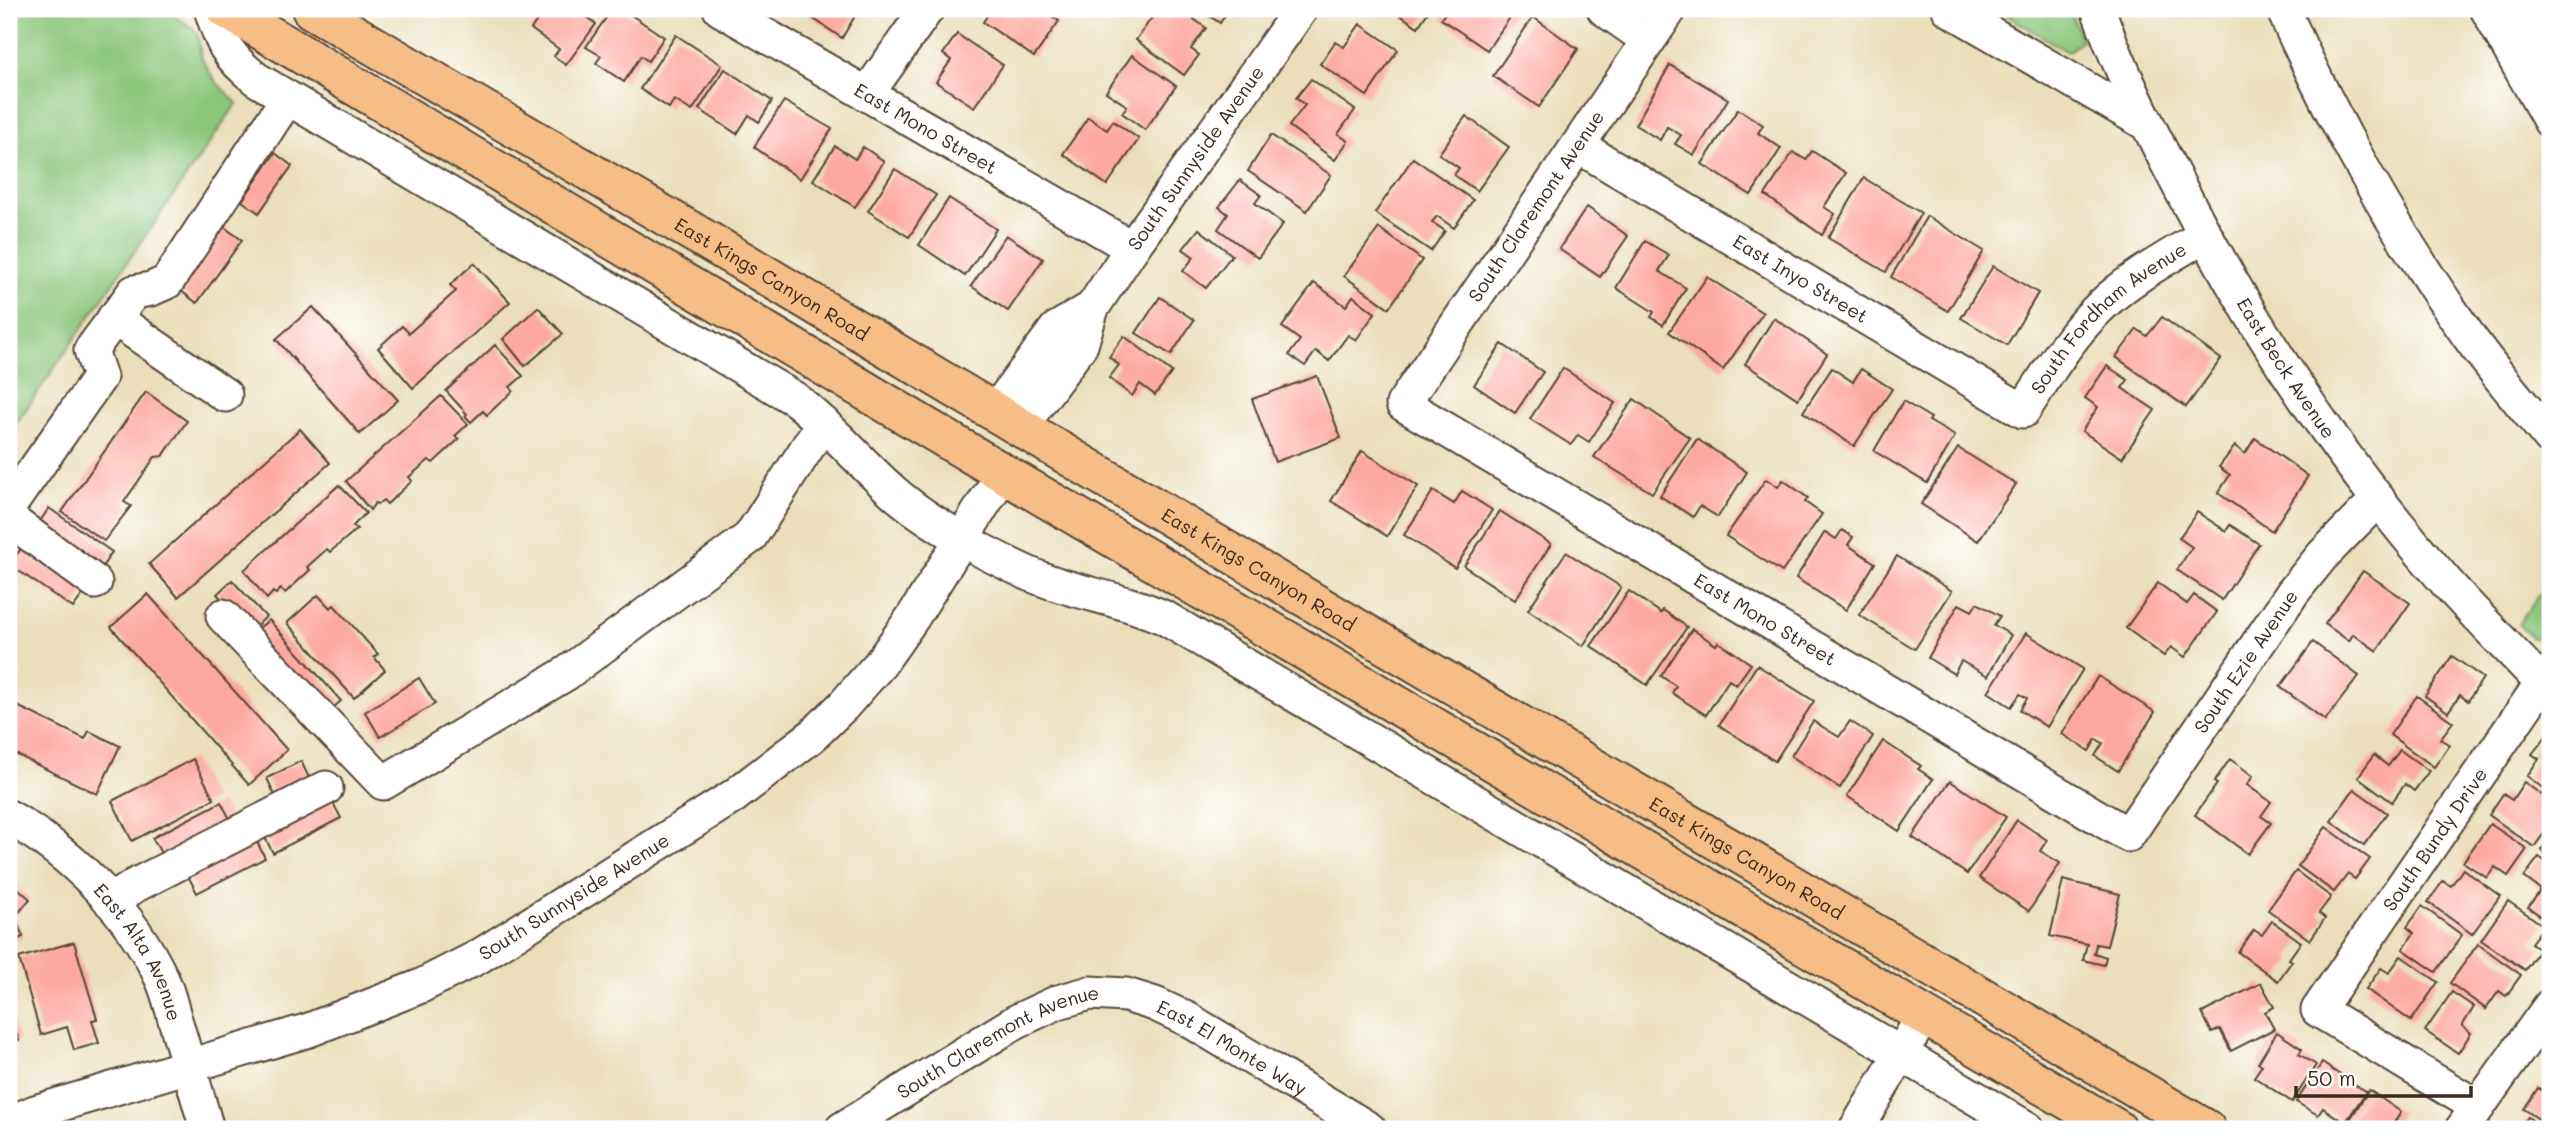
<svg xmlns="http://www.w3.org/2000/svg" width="2559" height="1138" viewBox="0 0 2559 1138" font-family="Mali,sans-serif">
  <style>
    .green { fill: #8bc67a; stroke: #63784c; stroke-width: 2 }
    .building { fill: #fda99f }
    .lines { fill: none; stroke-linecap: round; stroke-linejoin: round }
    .minor-casing { stroke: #554535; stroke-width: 37 }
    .major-casing { stroke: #554535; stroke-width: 42 }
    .minor { stroke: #fff; stroke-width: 33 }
    .major { stroke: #f6be87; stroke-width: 38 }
    .labels { text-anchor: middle; stroke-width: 5; stroke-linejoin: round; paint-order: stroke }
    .street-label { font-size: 19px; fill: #3b2a1e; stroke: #fff }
  </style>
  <rect width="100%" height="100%" fill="#fff"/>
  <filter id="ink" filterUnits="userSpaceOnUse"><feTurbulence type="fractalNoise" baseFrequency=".0143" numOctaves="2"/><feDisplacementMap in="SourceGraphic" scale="14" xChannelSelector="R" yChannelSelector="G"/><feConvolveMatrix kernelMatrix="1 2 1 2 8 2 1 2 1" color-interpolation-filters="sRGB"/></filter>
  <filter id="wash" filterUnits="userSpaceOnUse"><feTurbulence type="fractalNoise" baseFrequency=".00686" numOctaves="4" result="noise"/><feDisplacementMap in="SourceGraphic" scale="28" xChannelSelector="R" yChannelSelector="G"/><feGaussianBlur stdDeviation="1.57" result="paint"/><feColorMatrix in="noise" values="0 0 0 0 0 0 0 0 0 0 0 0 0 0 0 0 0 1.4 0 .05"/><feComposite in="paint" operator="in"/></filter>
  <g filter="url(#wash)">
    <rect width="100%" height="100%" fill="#eadfba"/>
    <!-- green -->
    <g class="green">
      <polygon points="9,9 162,9 193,28 198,35 201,57 215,81 237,103 9,434"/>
      <polygon points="1996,9 2069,9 2082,40 2068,52"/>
      <polygon points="2550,579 2550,636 2532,638 2518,624"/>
    </g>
    <g id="blocks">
      <!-- building -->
      <g class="building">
        <polygon points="545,9 576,9 596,24 566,65 554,56 559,49 531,29"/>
        <polygon points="612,9 622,9 664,37 648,61 641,56 624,82 596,63 601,56 586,47"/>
        <polygon points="799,9 859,9 842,38"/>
        <polygon points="984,9 1041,9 1059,21 1034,57 983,22 989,13"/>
        <polygon points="1158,9 1180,9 1206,28 1191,49 1199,55 1184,75 1136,40"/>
        <polygon points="1199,9 1229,9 1220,23"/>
        <polygon points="1391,9 1430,9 1418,27"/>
        <polygon points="1448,9 1516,9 1487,50 1441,19"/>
        <polygon points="1533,17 1578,49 1539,107 1493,76"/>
        <polygon points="1360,24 1398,50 1367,96 1320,64 1335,42 1344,47"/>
        <polygon points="957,34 1003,65 974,107 936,82 951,60 943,54"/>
        <polygon points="676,35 722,65 692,111 674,100 669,108 640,89"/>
        <polygon points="1132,55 1176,86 1145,130 1122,113 1127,106 1106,92"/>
        <polygon points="1670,65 1728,99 1694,155 1675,144 1681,135 1667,127 1660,140 1635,125"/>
        <polygon points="725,69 772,101 759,122 749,115 737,134 699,109"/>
        <polygon points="1311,79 1355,110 1338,134 1348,141 1335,160 1289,126 1305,105 1296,98"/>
        <polygon points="784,101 832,129 800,179 754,147"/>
        <polygon points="1738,109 1763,125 1758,133 1781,148 1751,195 1702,164"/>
        <polygon points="1466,116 1509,147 1477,191 1454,175 1459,168 1439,154"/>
        <polygon points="1088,117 1107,130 1113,121 1139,139 1107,185 1063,154"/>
        <polygon points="1271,135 1331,175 1307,211 1248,171"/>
        <polygon points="835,146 855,159 863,147 884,161 855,207 813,180"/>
        <polygon points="1812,151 1846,173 1824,207 1835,214 1822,235 1765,195 1793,152 1806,160"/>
        <polygon points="275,153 292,166 259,213 242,201"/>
        <polygon points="1413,158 1473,200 1454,228 1437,216 1432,222 1445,231 1431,251 1375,213"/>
        <polygon points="895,169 936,195 909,237 868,211"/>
        <polygon points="1864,178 1921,213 1886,272 1828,238"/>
        <polygon points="1240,180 1261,195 1255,203 1283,224 1258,258 1218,229 1228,214 1219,207"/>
        <polygon points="949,198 996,229 965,276 919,245"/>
        <polygon points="1587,207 1628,236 1600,277 1559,249"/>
        <polygon points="1927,216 1984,251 1948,311 1891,277"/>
        <polygon points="224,227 242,240 197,303 180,290"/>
        <polygon points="1379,228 1422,260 1389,308 1344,276"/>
        <polygon points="1199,229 1232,255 1206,288 1183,271 1194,257 1183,249"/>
        <polygon points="1006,235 1043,259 1008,311 971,286"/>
        <polygon points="1645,241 1669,255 1659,271 1686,288 1663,325 1651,317 1654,312 1616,288"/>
        <polygon points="474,263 510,302 413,388 378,348 402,326 409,333 456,291 450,285"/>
        <polygon points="1993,266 2038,293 2007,345 1961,318"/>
        <polygon points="1707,277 1763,313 1723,370 1669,332"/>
        <polygon points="1314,283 1346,306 1353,296 1375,313 1356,340 1348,335 1329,361 1316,351 1305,366 1289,355 1300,340 1282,327"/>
        <polygon points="1160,297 1194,320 1171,355 1136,333"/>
        <polygon points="313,307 398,400 360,434 276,339"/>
        <polygon points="538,307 563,334 525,366 503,339"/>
        <polygon points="2162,317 2221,359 2186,407 2116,357 2137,329 2147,336"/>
        <polygon points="1774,318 1827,354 1798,399 1745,364"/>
        <polygon points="1124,336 1172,372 1155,395 1140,384 1132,396 1109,378 1119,365 1109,357"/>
        <polygon points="1502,344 1543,372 1515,413 1474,385"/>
        <polygon points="495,345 523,376 510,387 513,391 487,415 483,411 471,422 465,416 467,414 446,391"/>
        <polygon points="2107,366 2128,380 2122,388 2155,410 2122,458 2082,431 2098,407 2085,398"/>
        <polygon points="1563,368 1615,403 1589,442 1578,435 1571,445 1530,419"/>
        <polygon points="1832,368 1853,382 1861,369 1892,389 1854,446 1803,412"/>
        <polygon points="1317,376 1341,438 1275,462 1252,399"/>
        <polygon points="146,392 187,421 163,456 155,457 124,502 131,506 104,541 62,512"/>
        <polygon points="441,396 468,424 455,436 459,439 433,463 429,460 409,477 412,481 387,504 383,500 378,504 375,503 370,510 346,481"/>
        <polygon points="1634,399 1690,438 1652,493 1594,457"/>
        <polygon points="1903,401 1931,418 1929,421 1955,436 1927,483 1874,451"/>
        <polygon points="300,429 330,463 178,597 149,564"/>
        <polygon points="2255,438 2308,476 2272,531 2218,493 2230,475 2219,467 2235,446 2245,454"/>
        <polygon points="1697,439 1747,472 1718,517 1700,506 1693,517 1660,496"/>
        <polygon points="1958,448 2016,484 1978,541 1921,504"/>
        <polygon points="1362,451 1418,486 1387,536 1331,501"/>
        <polygon points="1766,479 1778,487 1783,480 1808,498 1805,502 1822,514 1782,572 1726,536"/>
        <polygon points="339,485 366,513 353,526 357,529 330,552 327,549 307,567 310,570 285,593 281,589 276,594 273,592 267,599 244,570"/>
        <polygon points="1433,491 1454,504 1462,491 1492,510 1455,568 1404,535"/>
        <polygon points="49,508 112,552 100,570 37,526"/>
        <polygon points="1500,511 1551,544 1515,600 1464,566"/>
        <polygon points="2197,512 2226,531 2230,525 2259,544 2222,600 2177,570 2192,547 2179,538"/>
        <polygon points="1842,530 1853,537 1848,545 1875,563 1846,610 1796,578 1825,532 1836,539"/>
        <polygon points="22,547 86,590 73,608 10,565"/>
        <polygon points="1566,552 1621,587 1583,646 1528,610"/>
        <polygon points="1897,556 1952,591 1915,649 1859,615"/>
        <polygon points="2363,571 2410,603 2377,651 2353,634 2349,641 2325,624"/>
        <polygon points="232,580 266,617 250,632 217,594"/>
        <polygon points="2158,583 2187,604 2194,595 2217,612 2185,657 2171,647 2164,656 2126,628"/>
        <polygon points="1629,591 1661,613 1663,610 1687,627 1647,685 1591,646"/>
        <polygon points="148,594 287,750 249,785 111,627"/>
        <polygon points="318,595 330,608 334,605 378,654 374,657 385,670 354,698 287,623"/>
        <polygon points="1977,603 2000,616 1994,625 2011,635 1988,676 1961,661 1954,674 1928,658 1959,604 1972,611"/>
        <polygon points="269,620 341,701 325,715 259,642 266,637 259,628"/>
        <polygon points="1692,629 1716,645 1718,642 1751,664 1736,685 1729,680 1706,715 1672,693 1676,686 1661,676"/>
        <polygon points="2026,633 2083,669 2047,727 2020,710 2027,698 2020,694 2011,707 1988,692"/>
        <polygon points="2313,642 2359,676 2325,720 2280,687"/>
        <polygon points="2452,656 2483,678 2468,701 2460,695 2448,712 2425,696"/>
        <polygon points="1757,665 1814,701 1775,761 1719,725"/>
        <polygon points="2098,676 2155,712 2118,771 2095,756 2103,743 2096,739 2089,751 2062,734"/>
        <polygon points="419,678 435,704 380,737 365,712"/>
        <polygon points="2417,696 2453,722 2440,739 2450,745 2434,767 2390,735"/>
        <polygon points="9,702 85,739 89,731 120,746 97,794 9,751"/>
        <polygon points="1813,721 1839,737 1850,721 1873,736 1840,788 1791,756"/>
        <polygon points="2548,734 2550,736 2550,788 2548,792 2527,776 2539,759 2532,754"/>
        <polygon points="1883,741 1921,766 1918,769 1933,779 1899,831 1847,796"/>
        <polygon points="2400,750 2429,771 2414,791 2405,784 2392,802 2358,777 2374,755 2388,766"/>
        <polygon points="193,759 214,799 132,841 112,801"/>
        <polygon points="2230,759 2253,776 2247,785 2271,802 2261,816 2271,823 2248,854 2195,815 2217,784 2214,782"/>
        <polygon points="301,761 310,780 276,798 267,778"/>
        <polygon points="1950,781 2006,817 1967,874 1912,837"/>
        <polygon points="2524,782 2550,801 2550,825 2534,847 2489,815 2503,794 2512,800"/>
        <polygon points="2354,789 2387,813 2364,845 2331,821"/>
        <polygon points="331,799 341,818 273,853 263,834"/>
        <polygon points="221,802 231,821 163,856 152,838"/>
        <polygon points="2017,820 2047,840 2040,851 2060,863 2029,911 1979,878"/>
        <polygon points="2490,824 2527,849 2508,876 2495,867 2487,878 2463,862"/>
        <polygon points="2326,827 2370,859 2355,879 2348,874 2334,892 2298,866"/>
        <polygon points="255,838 265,858 197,893 187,874"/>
        <polygon points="2550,838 2550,857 2541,850"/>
        <polygon points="2539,857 2550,865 2549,922 2528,907 2541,890 2524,877"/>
        <polygon points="2463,869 2500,896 2472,934 2428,902 2443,881 2451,886"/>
        <polygon points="2296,871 2331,897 2319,913 2325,918 2310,940 2268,910"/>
        <polygon points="2063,880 2120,894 2107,946 2096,944 2094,953 2106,957 2104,965 2083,960 2087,944 2050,936"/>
        <polygon points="11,882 30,899 15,917 23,937 9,943"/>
        <polygon points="2508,901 2544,926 2531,943 2540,949 2525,970 2481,940"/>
        <polygon points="2422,906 2462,935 2436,972 2403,949 2414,933 2407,927"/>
        <polygon points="2272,921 2301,942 2289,959 2292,961 2278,981 2238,952 2254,930 2262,935"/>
        <polygon points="74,942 97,1019 92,1020 99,1043 74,1050 67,1027 41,1035 19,958"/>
        <polygon points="2478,944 2521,975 2506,996 2499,991 2486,1009 2450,983"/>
        <polygon points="2401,956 2438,982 2411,1021 2366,989 2381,968 2389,973"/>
        <polygon points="2261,983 2274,1007 2265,1012 2274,1029 2231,1051 2220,1029 2212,1033 2202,1013"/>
        <polygon points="2452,992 2474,1007 2462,1026 2471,1033 2458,1053 2425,1031"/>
        <polygon points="9,1013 19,1040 9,1044"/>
        <polygon points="2277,1032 2302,1049 2299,1054 2316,1065 2292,1102 2254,1077 2262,1065 2258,1063"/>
        <polygon points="2322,1063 2366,1092 2345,1123 2323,1108 2318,1115 2296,1102"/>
        <polygon points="2550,1083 2550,1127 2524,1109 2538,1088 2544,1091"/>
        <polygon points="2369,1090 2401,1112 2390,1129 2349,1129 2345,1127"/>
        <polygon points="2528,1117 2544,1129 2519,1129"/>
      </g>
    </g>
  </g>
  <g filter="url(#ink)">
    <use href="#blocks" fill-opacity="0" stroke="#554535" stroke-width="2"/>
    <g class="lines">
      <defs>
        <g id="minor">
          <path d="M 211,9 C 222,44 227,56 256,79 L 795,399 C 829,425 856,458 888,487 C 922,519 980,551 1023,571 C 1067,592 1119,597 1165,618 L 2028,1129"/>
          <path id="s1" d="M 720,9 L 1132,248"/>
          <polyline points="1604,9 1648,40"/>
          <path id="s2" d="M 1670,9 L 1403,404 L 2128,835 L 2293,592 L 2322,556 L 2378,499"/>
          <polyline points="1949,9 2147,124"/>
          <path id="s3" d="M 2098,9 C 2119,68 2148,126 2177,182 C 2251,326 2340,461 2447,583 C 2477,617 2510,649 2542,683"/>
          <path d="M 2283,9 C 2332,120 2399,239 2470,338 C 2495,373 2523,405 2550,438"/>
          <polyline points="2487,9 2550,121"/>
          <polyline points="2523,9 2550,57"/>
          <polyline points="867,94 927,9"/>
          <path id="s4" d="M 1578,146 L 2023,411 C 2047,375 2069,336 2101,306 C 2131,277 2169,257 2205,235"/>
          <polyline points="114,318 225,395"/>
          <polyline points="990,409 1005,398 1056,329 1092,308"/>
          <path id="s5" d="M 1020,428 L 1081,345 L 1092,308 L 1132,248 L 1301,9"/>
          <polyline points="9,518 10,505 100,377 91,350 134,292 151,289 167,282 287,99"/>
          <polyline points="9,519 95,582"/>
          <polyline points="223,616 383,783 567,673 750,537 823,423"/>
          <path id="s6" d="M 9,817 C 74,855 130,911 162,979 C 169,994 172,1011 177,1026 C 187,1060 197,1095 207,1129"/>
          <polyline points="111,902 134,886 326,788"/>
          <path id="s7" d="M 2478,1107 L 2318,1010 L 2550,671"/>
          <path id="s8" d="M 9,1123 L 35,1112 L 309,1030 L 421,986 L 478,957 L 734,796 L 812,736 L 843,706 L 880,664 L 913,617 L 1003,473"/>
          <path id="s9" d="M 842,1129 L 1017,1021 L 1058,1002 L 1090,993 L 1126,995 L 1155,1004 L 1189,1020 L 1369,1129"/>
          <polyline points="1856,1129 1924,1015"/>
          <polyline points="2462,1129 2550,1006"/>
        </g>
        <g id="major">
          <polyline points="226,9 1003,473 2117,1129"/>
          <path id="s10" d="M 311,9 L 742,261 L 1348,623 L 2206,1129"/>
        </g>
      </defs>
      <!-- minor casing -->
      <use href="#minor" class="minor-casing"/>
      <!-- major casing -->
      <use href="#major" class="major-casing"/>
      <!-- minor -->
      <use href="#minor" class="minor"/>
      <!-- major -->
      <use href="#major" class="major"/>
    </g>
  </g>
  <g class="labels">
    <!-- street labels -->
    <g class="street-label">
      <text dy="7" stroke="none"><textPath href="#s1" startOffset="238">East Mono Street</textPath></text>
      <text dy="7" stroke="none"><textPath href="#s5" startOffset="324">South Sunnyside Avenue</textPath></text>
      <text transform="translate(1536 206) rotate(-56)" y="7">South Claremont Avenue</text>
      <text dy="7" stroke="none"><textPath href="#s10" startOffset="534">East Kings Canyon Road</textPath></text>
      <text dy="7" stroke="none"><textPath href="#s4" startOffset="259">East Inyo Street</textPath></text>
      <text dy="7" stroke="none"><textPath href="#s4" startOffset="646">South Fordham Avenue</textPath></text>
      <text dy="7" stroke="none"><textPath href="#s3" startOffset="406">East Beck Avenue</textPath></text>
      <text dy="7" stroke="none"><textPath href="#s10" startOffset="1101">East Kings Canyon Road</textPath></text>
      <text dy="7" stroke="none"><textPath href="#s2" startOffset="898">East Mono Street</textPath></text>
      <text dy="7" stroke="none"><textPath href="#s2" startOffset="1530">South Ezie Avenue</textPath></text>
      <text dy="7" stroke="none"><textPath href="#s7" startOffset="394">South Bundy Drive</textPath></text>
      <text dy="7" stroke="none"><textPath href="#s10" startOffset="1668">East Kings Canyon Road</textPath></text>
      <text dy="7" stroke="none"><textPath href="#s8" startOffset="612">South Sunnyside Avenue</textPath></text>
      <text dy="7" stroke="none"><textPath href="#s6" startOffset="191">East Alta Avenue</textPath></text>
      <text dy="7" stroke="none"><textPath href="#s9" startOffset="180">South Claremont Avenue</textPath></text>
      <text dy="7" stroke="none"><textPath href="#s9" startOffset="439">East El Monte Way</textPath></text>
    </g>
  </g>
  <!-- margin -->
  <rect width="2559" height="1138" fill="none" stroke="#fff" stroke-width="35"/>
  <!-- scale -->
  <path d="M2296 1086v10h175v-10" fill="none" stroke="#3b2a1e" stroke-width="3.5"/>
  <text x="2307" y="1086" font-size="21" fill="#3b2a1e" stroke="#ffffff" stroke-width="5" paint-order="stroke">50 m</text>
</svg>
